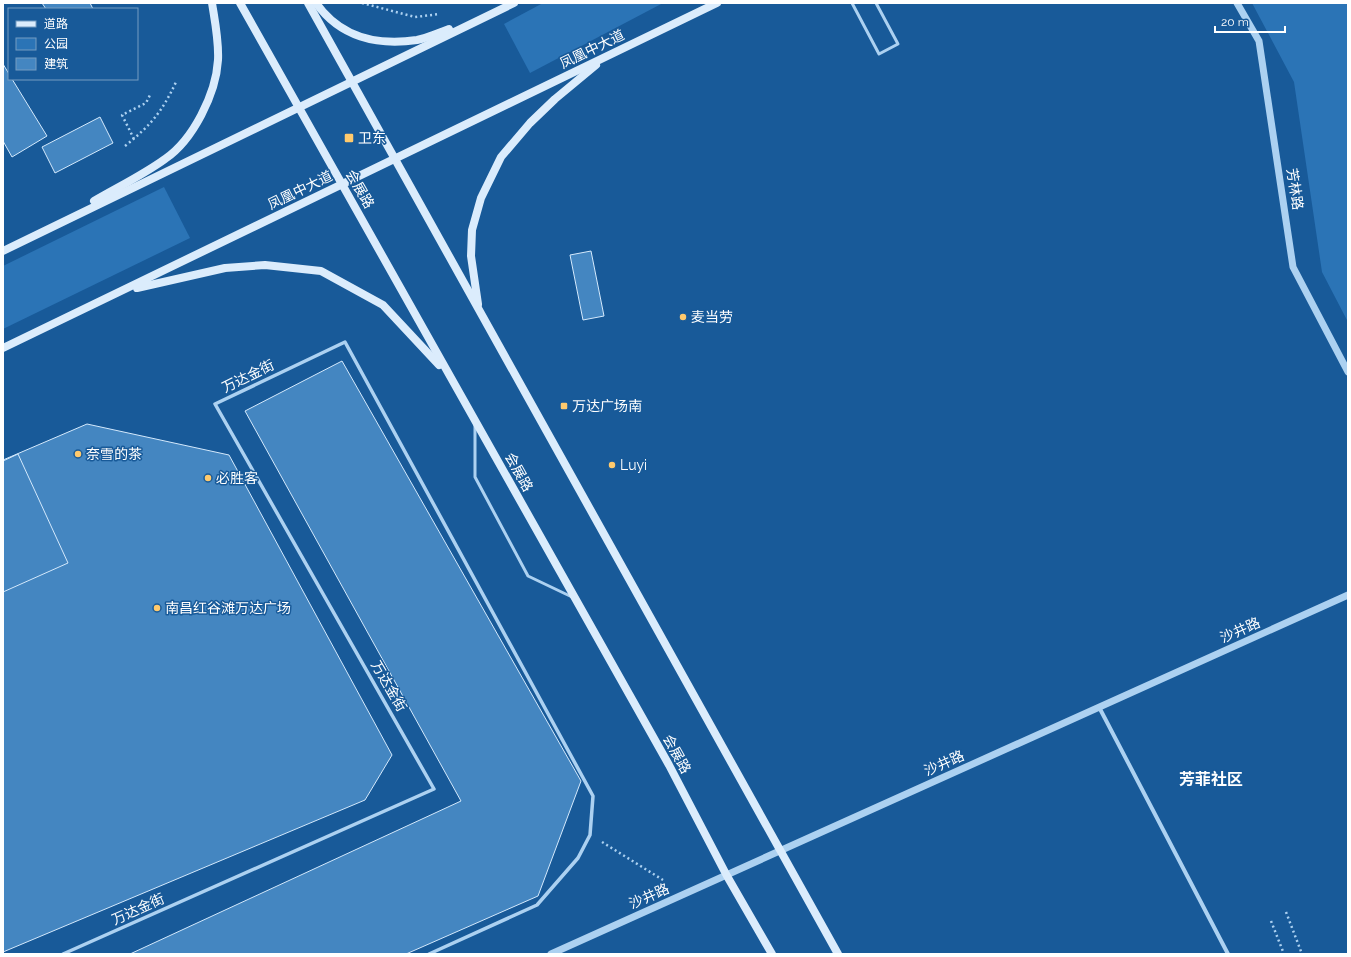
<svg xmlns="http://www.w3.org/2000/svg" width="1351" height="957" viewBox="0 0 1351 957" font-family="Raleway,'Noto Sans SC',sans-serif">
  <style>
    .green { fill: #2b74b6 }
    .building { fill: #4486c1; stroke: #d4e9fc }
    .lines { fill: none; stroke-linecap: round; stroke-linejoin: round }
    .path { stroke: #acd1f1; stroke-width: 2.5; stroke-dasharray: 2 3; stroke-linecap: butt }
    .service { stroke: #acd1f1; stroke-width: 3 }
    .pedestrian { stroke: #acd1f1; stroke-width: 3.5 }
    .minor { stroke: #acd1f1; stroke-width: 4 }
    .tertiary { stroke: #acd1f1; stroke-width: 7 }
    .secondary { stroke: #dbecfc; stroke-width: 8 }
    .poi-dot { fill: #ffca6d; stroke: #185a99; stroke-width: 1.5 }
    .labels { text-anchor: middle; stroke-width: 3; stroke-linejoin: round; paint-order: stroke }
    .street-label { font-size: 14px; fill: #fff; stroke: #185a99 }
    .poi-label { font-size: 14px; fill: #fff; stroke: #185a99; text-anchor: start }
    .quarter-label { font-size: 16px; font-weight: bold; fill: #fff; stroke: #185a99 }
  </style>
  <rect width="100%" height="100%" fill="#185a99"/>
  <!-- green -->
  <g class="green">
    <polygon points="543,3 663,3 530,73 504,24"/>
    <polygon points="1252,3 1348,3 1348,322 1322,272 1294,82"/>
    <polygon points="164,187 190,238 3,329 3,266"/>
  </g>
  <!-- building -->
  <g class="building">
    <polygon points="42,3 90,3 93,9 46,9"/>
    <polygon points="3,64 9,74 9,79 12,79 47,136 12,157 3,141"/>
    <polygon points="100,117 113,143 55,173 42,147"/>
    <polygon points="591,251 604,316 583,320 570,255"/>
    <polygon points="342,361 581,781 538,896 406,954 130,954 461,801 245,411"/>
    <polygon points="87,424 229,455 392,755 365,800 3,952 3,460"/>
    <polygon points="18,454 68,563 3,592 3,461"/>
  </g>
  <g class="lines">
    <!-- path -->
    <g class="path">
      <polyline points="362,3 415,17 440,14"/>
      <polyline points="134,139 122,115 146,103 150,95"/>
      <path d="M 125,146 C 151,125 162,112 176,82"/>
      <polyline points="602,842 663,880"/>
      <polyline points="1286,912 1302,954"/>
      <polyline points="1271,921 1284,954"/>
    </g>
    <!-- service -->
    <g class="service">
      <polyline points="852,3 879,54 898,44 876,3"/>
      <polyline points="475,425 475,477 528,576 572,597"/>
    </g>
    <!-- pedestrian -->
    <polyline class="pedestrian" points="63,954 434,789 215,404 345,342 593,796 590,835 578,858 537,905 429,954"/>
    <!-- minor -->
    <polyline class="minor" points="1099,707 1228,954"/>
    <!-- tertiary -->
    <g class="tertiary">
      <polyline points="1237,3 1259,41 1293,267 1348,372"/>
      <polyline points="551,954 1348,595"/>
    </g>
    <!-- secondary -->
    <g class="secondary">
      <polyline points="240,3 669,765 727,876 772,954"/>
      <polyline points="308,3 838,954"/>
      <path d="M 316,3 C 340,37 377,46 417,40 C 427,38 438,33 449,29"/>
      <path d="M 94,201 C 118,187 143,175 165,159 C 193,140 216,94 218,60 C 219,41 215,22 212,3"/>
      <polyline points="3,251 514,3"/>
      <polyline points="137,288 225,268 265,265 321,271 383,305 439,365"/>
      <polyline points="478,304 471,256 472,230 481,198 501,157 530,123 555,99 596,65"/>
      <polyline points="3,348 717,3"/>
    </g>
  </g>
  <!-- markers -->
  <g class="poi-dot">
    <rect x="344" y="133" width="10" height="10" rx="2"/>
    <circle cx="683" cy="317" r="4"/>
    <rect x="560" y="402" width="8" height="8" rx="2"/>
    <circle cx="78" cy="454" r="4"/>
    <circle cx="612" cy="465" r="4"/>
    <circle cx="208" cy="478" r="4"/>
    <circle cx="157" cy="608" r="4"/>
  </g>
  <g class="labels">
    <!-- street labels -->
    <g class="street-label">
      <text transform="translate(592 49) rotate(-26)" y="5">凤凰中大道</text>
      <text transform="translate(360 189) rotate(60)" y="5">会展路</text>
      <text transform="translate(1295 189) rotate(81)" y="5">芳林路</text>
      <text transform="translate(300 190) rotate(-26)" y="5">凤凰中大道</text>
      <text transform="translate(248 376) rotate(-26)" y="5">万达金街</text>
      <text transform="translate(519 472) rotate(61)" y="5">会展路</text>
      <text transform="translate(1240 630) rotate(-24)" y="5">沙井路</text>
      <text transform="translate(389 686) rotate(60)" y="5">万达金街</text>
      <text transform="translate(677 754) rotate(61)" y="5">会展路</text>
      <text transform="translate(944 763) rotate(-24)" y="5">沙井路</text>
      <text transform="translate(649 896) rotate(-24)" y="5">沙井路</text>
      <text transform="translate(138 909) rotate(-24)" y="5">万达金街</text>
    </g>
    <!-- poi labels -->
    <g class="poi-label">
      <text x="358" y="143">卫东</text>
      <text x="691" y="322">麦当劳</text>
      <text x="572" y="411">万达广场南</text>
      <text x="86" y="459">奈雪的茶</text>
      <text x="620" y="470">Luyi</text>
      <text x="216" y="483">必胜客</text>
      <text x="165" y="613">南昌红谷滩万达广场</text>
    </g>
    <!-- quarter labels -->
    <g class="quarter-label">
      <text x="1211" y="785">芳菲社区</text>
    </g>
  </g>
  <!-- border -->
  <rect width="1351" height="957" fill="none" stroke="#ffffff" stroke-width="8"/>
  <!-- legend -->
  <rect x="8" y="8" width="130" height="72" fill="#185a99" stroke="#749cc2"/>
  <rect x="16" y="21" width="20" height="6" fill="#dbecfc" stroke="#749cc2"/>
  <text x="44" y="28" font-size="12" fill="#ffffff">道路</text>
  <rect x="16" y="38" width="20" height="12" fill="#2b74b6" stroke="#749cc2"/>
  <text x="44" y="48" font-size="12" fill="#ffffff">公园</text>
  <rect x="16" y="58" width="20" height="12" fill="#4486c1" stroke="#749cc2"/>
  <text x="44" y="68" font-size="12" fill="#ffffff">建筑</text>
  <!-- scale -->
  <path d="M1215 26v6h70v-6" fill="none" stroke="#ffffff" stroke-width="2"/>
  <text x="1221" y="26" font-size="12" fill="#ffffff" stroke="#185a99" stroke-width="3" paint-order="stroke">20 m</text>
</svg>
